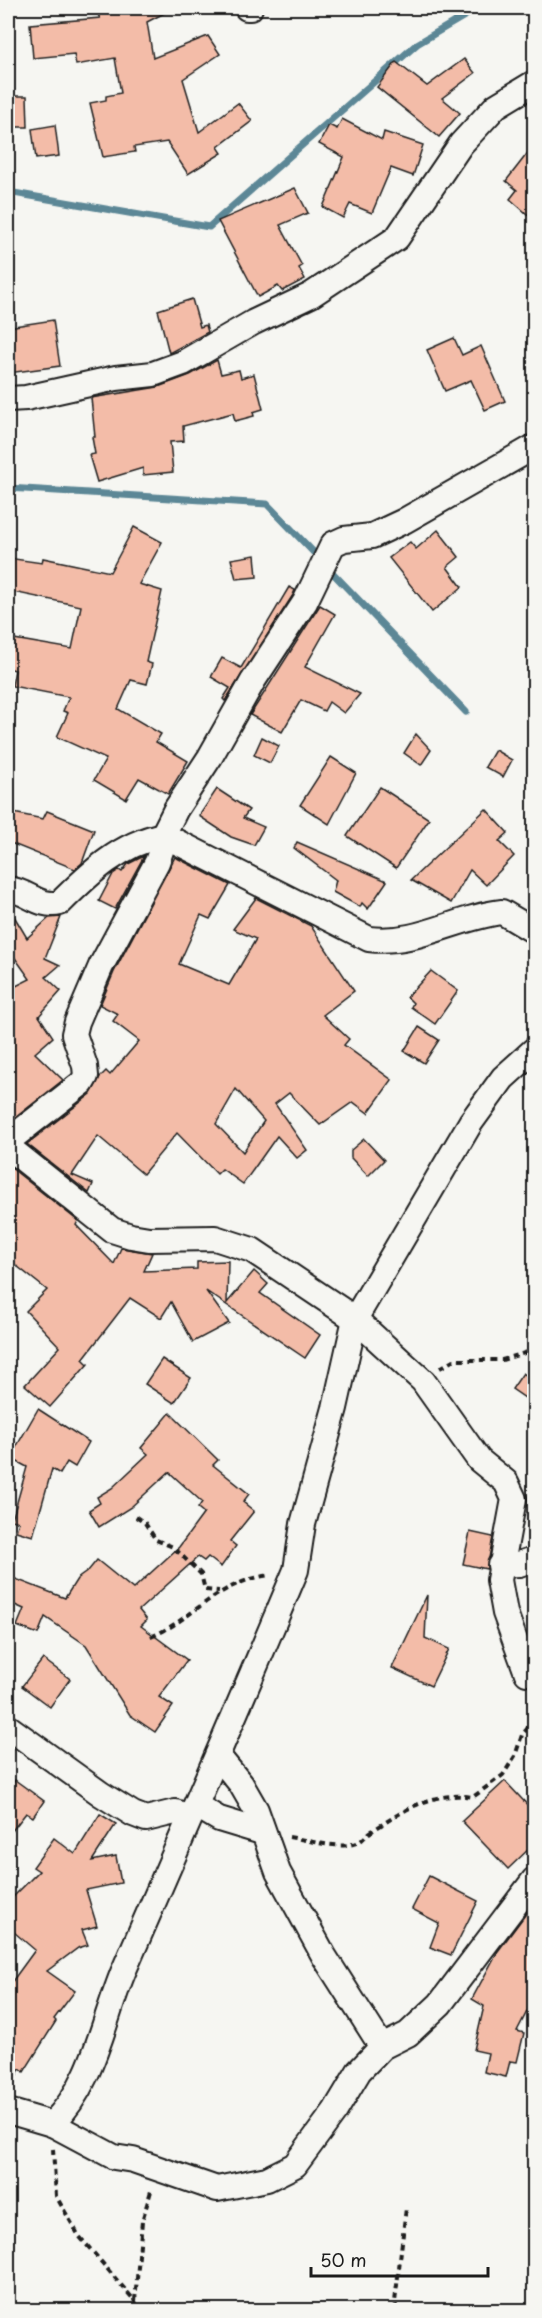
<svg xmlns="http://www.w3.org/2000/svg" width="542" height="2318" viewBox="0 0 542 2318" font-family="'Playpen Sans',sans-serif">
  <style>
    .lines { fill: none; stroke-linecap: round; stroke-linejoin: round }
    .stream { stroke: #5c8796; stroke-width: 7 }
    .building { fill: #f3bca8; stroke: #1c1c1c; stroke-width: 1.5; fill-rule: evenodd }
    .minor-casing { stroke: #1c1c1c; stroke-width: 28 }
    .path { stroke: #1c1c1c; stroke-width: 4; stroke-dasharray: 6 4.5; stroke-linecap: butt }
    .minor { stroke: #f6f6f2; stroke-width: 24 }
  </style>
  <rect width="100%" height="100%" fill="#f6f6f2"/>
  <filter id="ink" filterUnits="userSpaceOnUse"><feTurbulence type="fractalNoise" baseFrequency=".0167" numOctaves="2"/><feDisplacementMap in="SourceGraphic" scale="12" xChannelSelector="R" yChannelSelector="G"/><feConvolveMatrix kernelMatrix="1 2 1 2 8 2 1 2 1" color-interpolation-filters="sRGB"/></filter>
  <g filter="url(#ink)">
    <g class="lines">
      <!-- stream -->
      <g class="stream">
        <polyline points="8,192 209,227 417,44 478,8"/>
        <polyline points="8,488 267,504 320,559"/>
        <polyline points="327,567 466,712"/>
      </g>
    </g>
    <!-- building -->
    <g class="building">
      <polygon points="94,8 174,8 147,22 153,58 208,36 220,54 183,79 199,132 238,103 252,121 218,147 222,153 188,174 167,142 134,147 135,152 103,157 90,103 106,100 106,96 121,93 115,58 76,65 74,54 33,58 30,24 100,18"/>
      <polygon points="464,59 475,73 442,98 460,113 439,137 377,87 396,62 427,86"/>
      <polygon points="8,96 27,96 28,127 8,127"/>
      <polygon points="342,119 382,140 384,132 423,145 413,176 391,168 372,213 350,204 343,218 323,207 344,157 319,144 329,125 337,129"/>
      <polygon points="55,125 59,156 36,159 32,129"/>
      <polygon points="534,145 534,220 510,199 517,190 506,181"/>
      <polygon points="295,188 308,213 280,225 302,266 299,268 305,279 282,291 278,286 258,297 218,221"/>
      <polygon points="192,299 200,327 206,325 208,332 169,353 158,310"/>
      <polygon points="53,320 60,366 8,373 8,327"/>
      <polygon points="454,338 462,355 481,346 505,401 485,410 471,380 445,391 427,350"/>
      <polygon points="217,360 221,374 239,370 241,378 254,374 263,409 253,412 254,416 235,421 233,413 183,426 184,441 170,442 173,472 143,475 143,468 97,482 89,455 95,454 92,437 95,437 91,398 158,387 190,375"/>
      <polygon points="134,527 162,542 139,584 162,591 146,662 152,664 147,684 131,680 118,709 161,734 156,742 188,761 168,794 139,778 126,799 94,780 106,759 57,737 68,713 63,711 69,697 12,686 15,670 8,668 8,638 72,649 81,606 8,591 8,558 42,563 43,558 110,572"/>
      <polygon points="438,530 459,557 447,567 462,587 432,612 389,558 410,542 416,549"/>
      <polygon points="255,555 257,577 236,579 231,559"/>
      <polygon points="289,587 295,590 293,595 225,701 223,699 230,688 211,677 222,658 241,668"/>
      <polygon points="320,605 335,614 305,667 360,694 344,713 329,702 324,711 301,700 282,732 250,715"/>
      <polygon points="416,734 431,750 421,765 404,753"/>
      <polygon points="262,737 279,746 270,763 254,755"/>
      <polygon points="495,750 512,760 503,777 485,767"/>
      <polygon points="331,757 356,773 329,824 300,805"/>
      <polygon points="380,787 429,819 396,868 347,836"/>
      <polygon points="217,789 249,810 243,818 264,827 254,845 231,837 199,816"/>
      <polygon points="486,809 508,833 499,841 514,856 486,885 470,870 451,903 411,880"/>
      <polygon points="47,811 94,830 82,863 75,869 8,842 8,812 43,819"/>
      <polygon points="297,842 387,881 368,909 362,903 360,907 333,892 336,880 294,848"/>
      <polygon points="144,856 115,909 99,901 113,874 119,870 122,872 128,864"/>
      <path d="M 175,857 L 230,885 L 210,919 L 201,915 L 179,964 L 229,985 L 256,939 L 233,929 L 256,898 L 311,926 L 354,991 L 323,1015 L 349,1039 L 344,1045 L 392,1080 L 368,1113 L 353,1102 L 320,1125 L 289,1093 L 275,1104 L 307,1150 L 297,1158 L 277,1136 L 243,1184 L 222,1169 L 217,1174 L 177,1133 L 143,1174 L 98,1136 L 72,1175 L 93,1184 L 89,1193 L 27,1144 L 91,1094 L 100,1077 L 106,1071 L 110,1075 L 139,1041 L 113,1021 L 118,1014 L 100,1005 L 114,972 ZM 236,1089 L 264,1121 L 243,1152 L 216,1124 Z"/>
      <polygon points="8,906 27,938 49,918 61,917 45,958 60,965 46,977 61,991 39,1016 53,1037 35,1053 63,1080 11,1121 8,1119 8,990 30,979 8,948"/>
      <polygon points="431,971 458,991 435,1024 411,1007 413,1003 407,997"/>
      <polygon points="419,1027 439,1040 424,1063 404,1051"/>
      <polygon points="364,1139 384,1160 368,1176 351,1158 351,1150"/>
      <polygon points="10,1167 78,1221 76,1225 114,1264 121,1248 152,1253 144,1271 197,1269 197,1262 228,1261 227,1303 254,1271 268,1284 260,1293 320,1335 305,1358 206,1291 229,1323 193,1342 171,1302 161,1318 130,1298 83,1359 88,1364 50,1407 25,1385 60,1347 26,1311 47,1290 8,1259 8,1172"/>
      <polygon points="162,1359 191,1378 174,1403 145,1384"/>
      <polygon points="523,1373 534,1381 534,1404 512,1389"/>
      <polygon points="38,1409 89,1442 75,1467 67,1462 60,1474 52,1469 33,1536 16,1531 19,1522 12,1520 27,1467 10,1458"/>
      <polygon points="170,1413 218,1460 213,1465 249,1494 243,1502 254,1511 230,1541 236,1546 221,1567 208,1557 204,1561 198,1557 139,1610 147,1620 141,1626 187,1660 159,1697 173,1706 155,1732 130,1715 86,1645 45,1617 38,1634 17,1626 24,1609 8,1602 8,1576 65,1598 77,1579 88,1571 97,1560 133,1589 179,1547 204,1513 198,1508 202,1502 169,1472 131,1507 99,1527 89,1510 100,1503 97,1497 112,1488 148,1454 141,1448"/>
      <polygon points="470,1532 493,1537 487,1569 463,1564"/>
      <polygon points="427,1595 425,1638 449,1649 431,1686 392,1668"/>
      <polygon points="43,1659 70,1679 50,1707 22,1686"/>
      <polygon points="15,1780 44,1801 33,1817 26,1813 8,1836 8,1791"/>
      <polygon points="505,1781 534,1812 534,1844 508,1869 462,1821"/>
      <polygon points="100,1814 116,1824 92,1861 116,1856 121,1883 86,1890 97,1926 82,1930 88,1945 78,1948 47,1971 75,1991 54,2019 56,2021 24,2072 20,2069 8,2090 8,1987 35,1950 8,1927 8,1902 39,1871 33,1867 54,1838 75,1854"/>
      <polygon points="429,1876 478,1901 451,1955 430,1947 439,1923 412,1909"/>
      <polygon points="534,1903 534,1998 517,2031 524,2033 517,2062 510,2061 506,2077 484,2072 488,2053 474,2050 484,2006 472,1999 498,1951"/>
    </g>
    <g class="lines">
      <defs>
        <g id="minor">
          <polyline points="247,8 250,8"/>
          <polyline points="8,399 26,398 116,378 153,374 183,363 254,322 311,295 397,238 461,144 496,106 534,83"/>
          <path d="M 8,889 C 28,891 39,908 60,903 C 90,873 120,844 163,835 L 369,939 C 417,945 456,917 502,912 L 534,931"/>
          <polyline points="8,1141 82,1083 86,1076 85,1066 74,1034 77,1022 101,966 157,862 163,845 163,835 176,809 210,757 253,681 305,602 333,544 344,539 372,536 404,521 534,447"/>
          <polyline points="8,1147 112,1230 131,1236 149,1239 215,1238 252,1250 355,1319 423,1381 479,1460 506,1482 514,1499 499,1580 505,1613 527,1673"/>
          <polyline points="500,1565 519,1564 534,1559"/>
          <polyline points="8,1727 101,1794 133,1814 146,1819 175,1812 190,1817"/>
          <polyline points="218,1756 241,1784 256,1810 278,1872 324,1956 382,2047"/>
          <polyline points="197,1806 219,1819 262,1832"/>
          <polyline points="8,2111 52,2124 114,2157 133,2160 217,2189 267,2179 295,2165 335,2111 359,2071 382,2047 408,2034 440,2004 534,1880"/>
          <path d="M 52,2124 C 94,2083 102,2023 124,1970 C 182,1837 240,1704 296,1570 L 303,1524 L 335,1408 L 355,1319 L 471,1122 L 503,1078 L 534,1050"/>
        </g>
      </defs>
      <!-- minor casing -->
      <use href="#minor" class="minor-casing"/>
      <!-- path -->
      <g class="path">
        <polyline points="440,1368 454,1360 502,1360 534,1350"/>
        <polyline points="136,1517 145,1523 156,1540 173,1547 201,1574 205,1590 219,1591"/>
        <path d="M 151,1637 C 196,1617 214,1584 269,1575"/>
        <path d="M 289,1837 C 309,1840 334,1849 353,1844 C 363,1842 364,1836 372,1831 C 406,1809 432,1791 473,1797 L 503,1775 L 515,1756 L 522,1735 L 532,1723 L 532,1694"/>
        <polyline points="53,2149 56,2196 79,2236 135,2301 138,2310"/>
        <polyline points="135,2301 142,2221 151,2191"/>
        <polyline points="397,2310 395,2302 406,2208"/>
      </g>
      <!-- minor -->
      <use href="#minor" class="minor"/>
    </g>
  </g>
  <!-- margin -->
  <rect width="542" height="2318" fill="none" stroke="#f6f6f2" stroke-width="30"/>
  <rect x="15" y="15" width="512" height="2288" fill="none" stroke="#1c1c1c" stroke-width="2" filter="url(#ink)"/>
  <!-- scale -->
  <path d="M311 2267v9h177v-9" fill="none" stroke="#1c1c1c" stroke-width="3"/>
  <text x="320" y="2267" font-size="18" fill="#1c1c1c" stroke="#f6f6f2" stroke-width="4.5" paint-order="stroke">50 m</text>
</svg>
